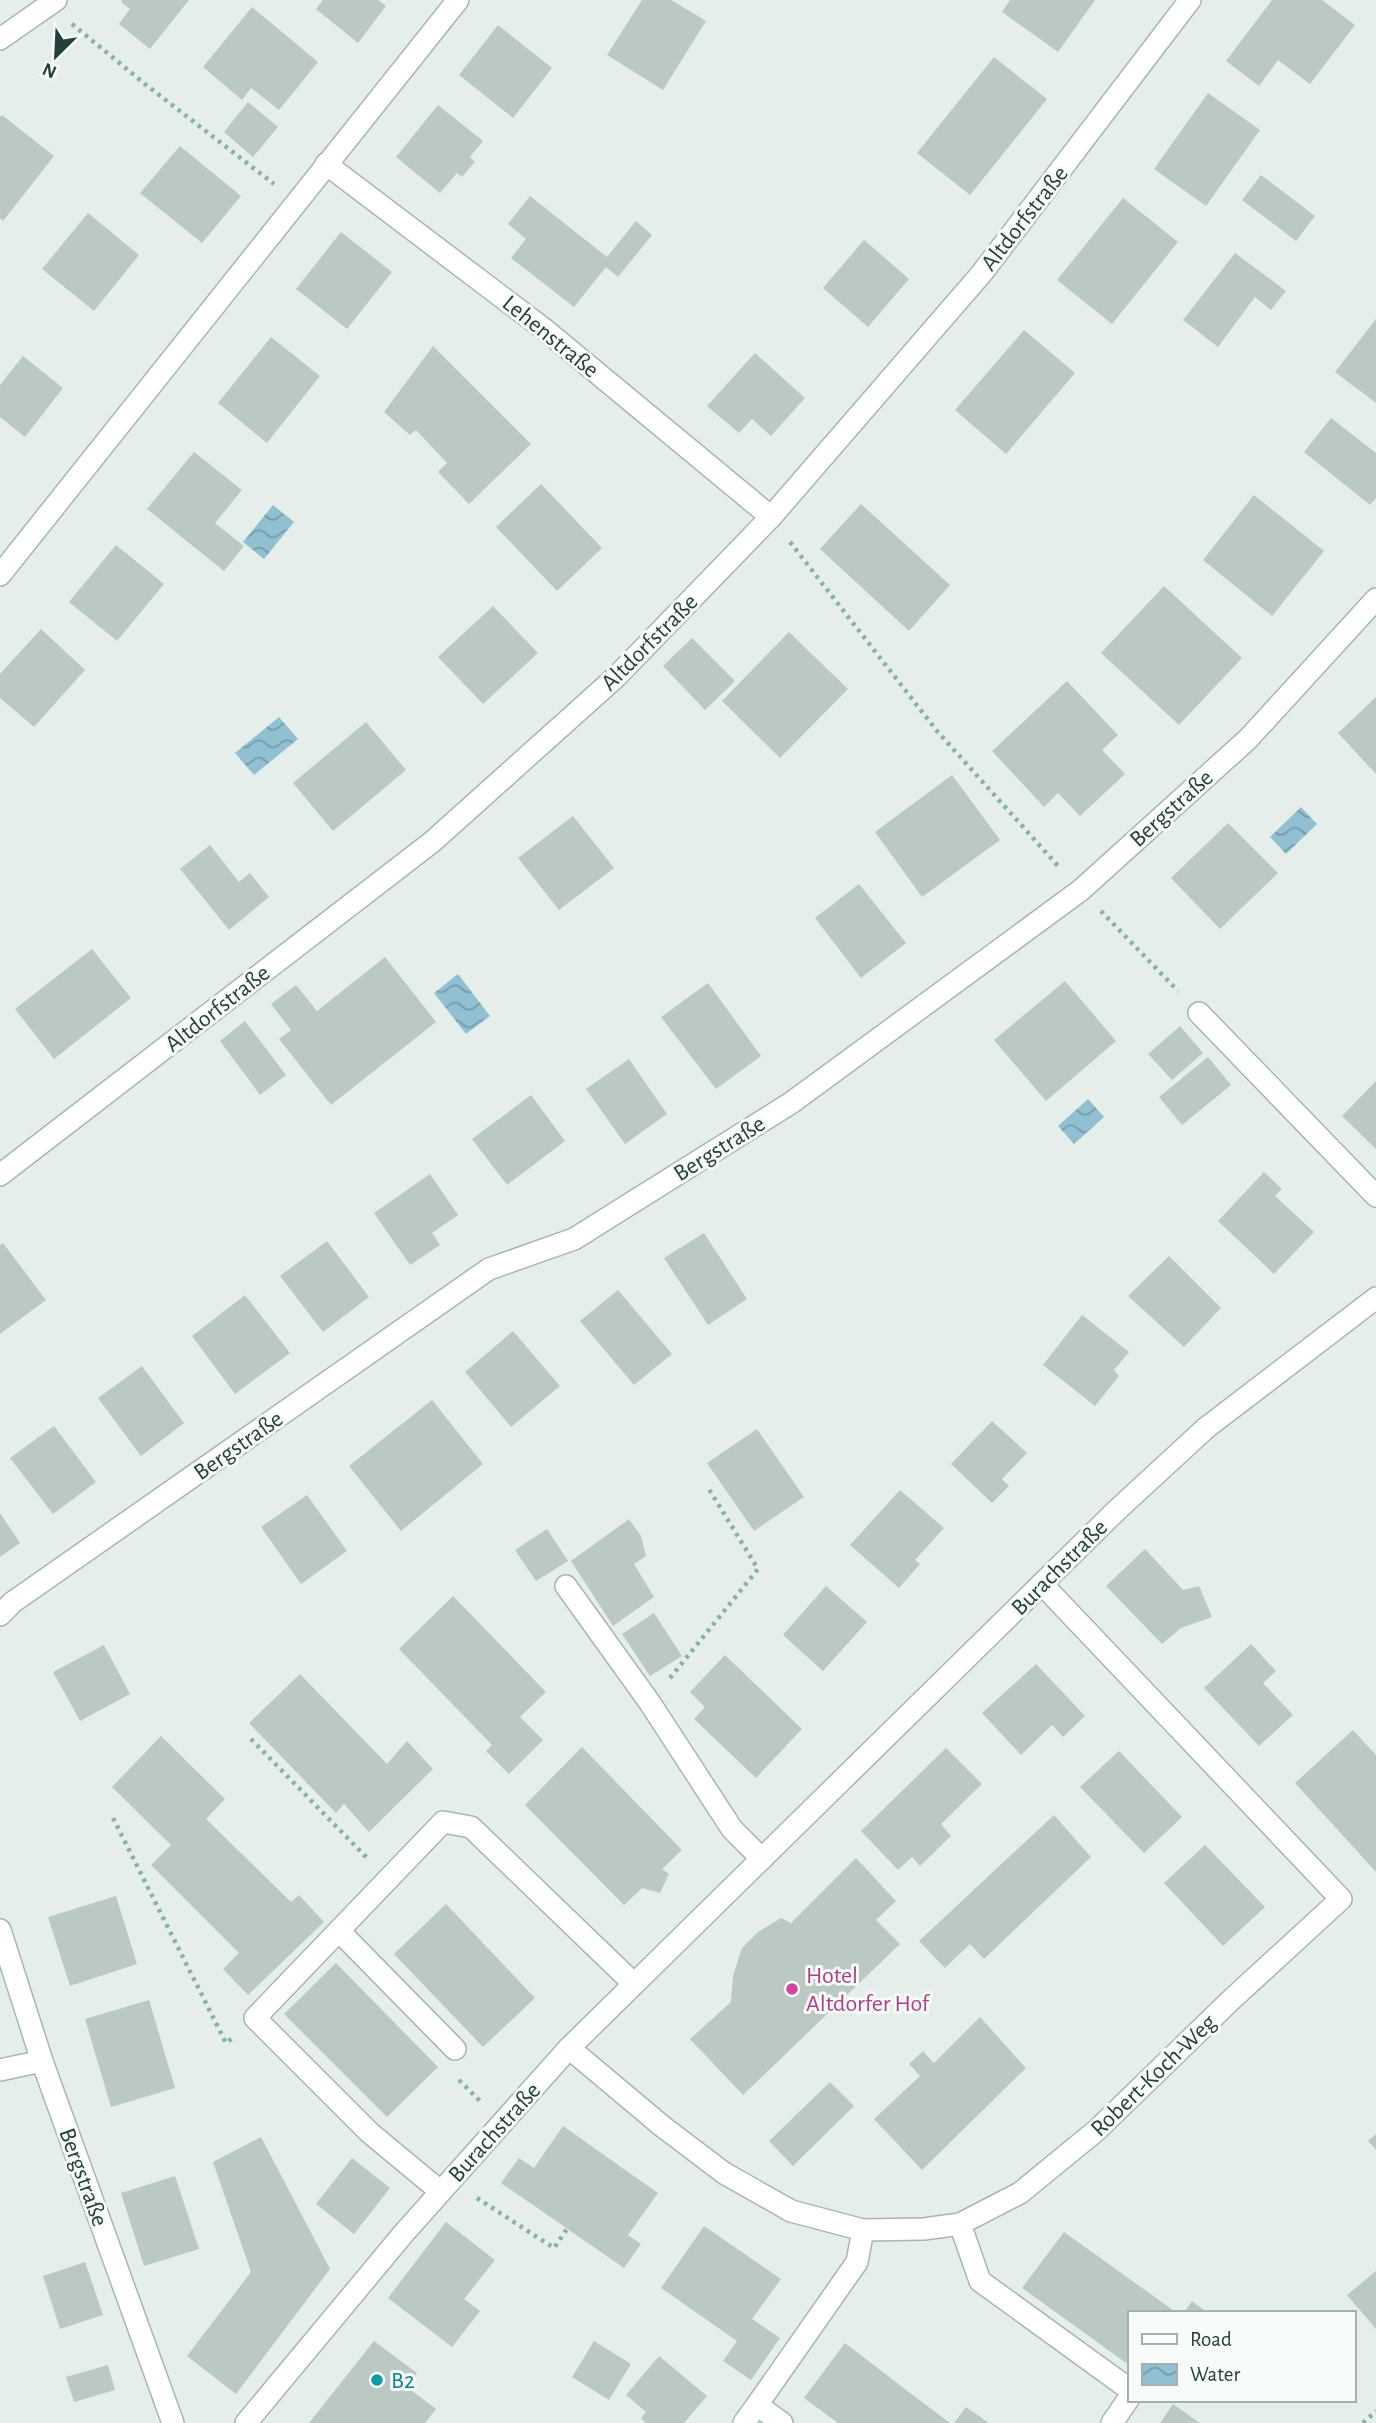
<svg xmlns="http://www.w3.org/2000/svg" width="1376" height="2423" viewBox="0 0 1376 2423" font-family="'Alegreya Sans',sans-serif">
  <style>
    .water { fill: url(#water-waves) }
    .building { fill: #bbc9c5 }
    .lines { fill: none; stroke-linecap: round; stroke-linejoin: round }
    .minor-casing { stroke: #a8b6b3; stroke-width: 24 }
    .path { stroke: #87b1a8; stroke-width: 4.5; stroke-dasharray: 3.5 5; stroke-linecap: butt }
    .minor { stroke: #fff; stroke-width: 21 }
    .hotel-dot { fill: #d1479c; stroke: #f7fbf9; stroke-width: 2.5 }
    .culture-dot { fill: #0f9aa8; stroke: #f7fbf9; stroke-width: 2.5 }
    .labels { text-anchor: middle; stroke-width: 6; stroke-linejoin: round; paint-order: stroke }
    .street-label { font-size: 24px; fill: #25403c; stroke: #f7fbf9 }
    .hotel-label { font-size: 24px; fill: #b23c85; stroke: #f7fbf9; text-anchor: start }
    .culture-label { font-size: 24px; fill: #0d838f; stroke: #f7fbf9; text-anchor: start }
  </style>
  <defs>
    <pattern id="water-waves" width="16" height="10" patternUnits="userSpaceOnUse" patternTransform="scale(1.75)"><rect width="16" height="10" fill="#90c0d1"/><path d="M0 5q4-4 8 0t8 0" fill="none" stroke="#759dab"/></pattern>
  </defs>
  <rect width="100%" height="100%" fill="#e6eeeb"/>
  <!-- water -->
  <g class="water">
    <polygon points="273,505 294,522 264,559 243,542"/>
    <polygon points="279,717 298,739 254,775 235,753"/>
    <polygon points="1301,807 1317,824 1286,854 1270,837"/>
    <polygon points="458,974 490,1016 466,1034 434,993"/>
    <polygon points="1088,1099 1104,1117 1074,1144 1058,1126"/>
  </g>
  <!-- building -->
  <g class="building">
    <polygon points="122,0 189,0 150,49 119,24 130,9 121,2"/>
    <polygon points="323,0 378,0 386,6 358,43 316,9"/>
    <polygon points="642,0 671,0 706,21 663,90 607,55"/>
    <polygon points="1010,0 1095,0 1058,52 1002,12"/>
    <polygon points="1272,0 1322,0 1355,25 1310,84 1278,60 1259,86 1226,61"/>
    <polygon points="252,7 318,62 279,110 251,88 242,100 203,67"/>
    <polygon points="498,25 552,68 513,118 459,75"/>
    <polygon points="994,57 1047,99 970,195 917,153"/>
    <polygon points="1208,93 1260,130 1206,206 1154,169"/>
    <polygon points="248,102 278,127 253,157 224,132"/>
    <polygon points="438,105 483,141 470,157 475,162 462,177 457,173 440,193 396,157"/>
    <polygon points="2,115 54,156 3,221 0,218 0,117"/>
    <polygon points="180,146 241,196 202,243 140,193"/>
    <polygon points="1261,175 1315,216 1296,241 1242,200"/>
    <polygon points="530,196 607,257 636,221 652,235 618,277 606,267 574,307 511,258 526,239 508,224"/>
    <polygon points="1123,198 1178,242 1112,324 1057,280"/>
    <polygon points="88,213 139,255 94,311 42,269"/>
    <polygon points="341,232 392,272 347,329 296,289"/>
    <polygon points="864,240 909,279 868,327 823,288"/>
    <polygon points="1235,253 1286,291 1271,310 1255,297 1218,347 1183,320"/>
    <polygon points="1376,319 1376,403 1335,372"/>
    <polygon points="1024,330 1075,373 1006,454 955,410"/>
    <polygon points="271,337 320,376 267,443 218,403"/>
    <polygon points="433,346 531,444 469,504 438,472 447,463 416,430 410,435 384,412"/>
    <polygon points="755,353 805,398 771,436 752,419 739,433 707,406"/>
    <polygon points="23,356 63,388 25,437 0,417 0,385"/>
    <polygon points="1331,418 1376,453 1376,498 1370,505 1304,452"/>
    <polygon points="194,452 242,490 215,523 244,546 224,571 147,509"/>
    <polygon points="541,484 602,548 557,591 496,527"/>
    <polygon points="1254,495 1324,551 1272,616 1203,560"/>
    <polygon points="861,504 950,585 909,631 820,549"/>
    <polygon points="116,545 164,584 117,641 69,602"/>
    <polygon points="1164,586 1242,658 1179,725 1101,653"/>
    <polygon points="493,606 538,653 483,704 438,657"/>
    <polygon points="41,629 85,670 34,727 0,698 0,674"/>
    <polygon points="789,632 848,689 780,758 722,701"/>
    <polygon points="692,638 735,681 705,710 663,666"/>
    <polygon points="1067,681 1118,735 1102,750 1125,774 1080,816 1058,793 1044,807 992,751"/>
    <polygon points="1376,697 1376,774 1338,733"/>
    <polygon points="366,722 406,770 333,831 293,783"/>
    <polygon points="952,775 1000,840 922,897 875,832"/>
    <polygon points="573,816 614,868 559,910 518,858"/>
    <polygon points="1228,823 1278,873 1220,929 1171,878"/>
    <polygon points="210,845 239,882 250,873 269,897 229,930 180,869"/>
    <polygon points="859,884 906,943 861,978 815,918"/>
    <polygon points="92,949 131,998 54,1059 15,1009"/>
    <polygon points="385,957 436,1022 331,1105 279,1039 291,1030 271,1004 296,985 317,1011"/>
    <polygon points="1065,981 1116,1041 1046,1101 994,1040"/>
    <polygon points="708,983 761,1056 716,1089 661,1017"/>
    <polygon points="245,1021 286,1075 260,1095 220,1041"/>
    <polygon points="1180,1026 1203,1053 1172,1080 1148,1054"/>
    <polygon points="1208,1057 1231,1085 1182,1125 1159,1097"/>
    <polygon points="629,1059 667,1114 625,1144 586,1089"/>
    <polygon points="1376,1081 1376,1149 1342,1116"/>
    <polygon points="531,1095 565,1141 507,1185 472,1139"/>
    <polygon points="1264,1172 1282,1189 1275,1196 1314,1232 1274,1274 1218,1221"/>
    <polygon points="430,1174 458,1215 432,1233 440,1245 410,1265 374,1213"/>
    <polygon points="704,1233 747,1299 708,1325 664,1258"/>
    <polygon points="327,1241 369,1297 323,1332 280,1276"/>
    <polygon points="3,1243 46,1300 0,1334 0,1245"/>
    <polygon points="1169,1256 1221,1308 1184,1347 1128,1296"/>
    <polygon points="618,1290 672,1354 634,1385 580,1321"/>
    <polygon points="245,1295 290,1353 235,1394 192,1336"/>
    <polygon points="1082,1315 1129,1352 1114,1370 1119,1376 1095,1406 1043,1365"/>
    <polygon points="513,1331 560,1386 511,1427 465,1372"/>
    <polygon points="142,1366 184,1423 141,1456 98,1398"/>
    <polygon points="432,1400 483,1464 401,1531 349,1466"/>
    <polygon points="992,1421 1027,1453 1002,1479 1009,1486 992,1503 951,1464"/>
    <polygon points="54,1426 96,1482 53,1514 10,1458"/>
    <polygon points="757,1429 804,1497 754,1531 707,1463"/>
    <polygon points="900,1490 944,1528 915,1560 920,1564 899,1588 850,1545"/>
    <polygon points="307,1495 347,1551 301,1584 261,1527"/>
    <polygon points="0,1513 20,1543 0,1557"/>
    <polygon points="629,1519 641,1536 646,1556 634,1564 654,1597 613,1626 571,1561"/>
    <polygon points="547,1529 568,1561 536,1581 515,1550"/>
    <polygon points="1145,1549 1183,1590 1199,1586 1212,1617 1181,1628 1162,1644 1106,1586"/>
    <polygon points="826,1586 867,1622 823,1671 783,1635"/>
    <polygon points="453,1596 546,1692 520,1717 543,1740 509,1774 486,1751 492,1745 399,1649"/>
    <polygon points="654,1613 682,1656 650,1676 622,1634"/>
    <polygon points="1251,1644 1276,1671 1263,1683 1293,1715 1259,1746 1204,1688"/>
    <polygon points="104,1645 130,1694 80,1721 53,1672"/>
    <polygon points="725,1655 802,1729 756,1778 694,1719 705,1707 690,1692"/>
    <polygon points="1036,1664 1085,1716 1063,1737 1052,1725 1021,1755 982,1713"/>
    <polygon points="300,1674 387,1764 407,1741 433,1769 369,1832 344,1804 336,1813 249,1723"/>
    <polygon points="1353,1730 1376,1755 1376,1872 1295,1783"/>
    <polygon points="161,1736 225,1799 206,1819 291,1902 299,1895 324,1922 248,1995 223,1969 239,1953 151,1865 171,1845 112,1787"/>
    <polygon points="582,1747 682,1850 662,1869 669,1874 660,1893 642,1888 624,1905 525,1805"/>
    <polygon points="946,1748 982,1784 941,1824 951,1836 920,1866 912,1857 898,1870 861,1831"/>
    <polygon points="1119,1751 1182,1817 1144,1853 1080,1787"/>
    <polygon points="1054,1815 1091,1857 984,1959 970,1944 945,1968 919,1941"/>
    <polygon points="1205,1845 1265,1907 1223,1946 1164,1883"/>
    <polygon points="856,1858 896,1901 876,1920 900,1944 743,2095 690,2039 731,2002 733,1976 742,1948 758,1932 781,1918 791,1923"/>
    <polygon points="116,1896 137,1964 70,1986 48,1917"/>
    <polygon points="446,1904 535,1998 483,2047 394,1954"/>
    <polygon points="336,1963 438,2067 387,2117 284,2014"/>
    <polygon points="149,2000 175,2088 111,2107 85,2019"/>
    <polygon points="980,2017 1026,2068 922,2170 874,2119 920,2076 909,2064 923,2051 934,2063"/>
    <polygon points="830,2082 854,2106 793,2166 769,2141"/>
    <polygon points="563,2126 658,2193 628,2235 641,2244 624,2268 501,2183 519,2158 534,2168"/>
    <polygon points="1376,2134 1376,2150 1368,2141"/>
    <polygon points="261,2137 330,2269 236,2394 187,2356 251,2272 213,2162"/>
    <polygon points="352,2158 390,2188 354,2234 316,2204"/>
    <polygon points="175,2176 199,2249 144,2266 121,2193"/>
    <polygon points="446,2222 495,2260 464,2299 480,2311 452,2347 388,2298"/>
    <polygon points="704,2226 781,2279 752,2319 780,2338 751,2380 723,2361 737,2341 661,2288"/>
    <polygon points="1064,2232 1177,2313 1129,2313 1129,2365 1022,2288"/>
    <polygon points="85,2262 103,2315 60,2329 43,2276"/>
    <polygon points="1376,2271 1376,2329 1347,2295"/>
    <polygon points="1192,2301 1208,2313 1184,2313"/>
    <polygon points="374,2341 417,2373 407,2387 436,2409 425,2423 309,2423"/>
    <polygon points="594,2341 631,2364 609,2400 572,2377"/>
    <polygon points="845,2343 914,2396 950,2423 838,2423 804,2398"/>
    <polygon points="659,2356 707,2396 684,2423 646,2423 641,2418 646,2412 626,2395"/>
    <polygon points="108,2365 115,2390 74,2402 66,2377"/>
    <polygon points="1173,2404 1200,2423 1160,2423"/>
    <polygon points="966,2407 989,2423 954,2423"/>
  </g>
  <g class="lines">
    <defs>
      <g id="minor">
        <polyline points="0,39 56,0"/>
        <polyline points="326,164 544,329 771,517"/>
        <polyline points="0,575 458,0"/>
        <polyline points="1199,1013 1376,1196"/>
        <polyline points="0,1175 432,842 616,677 771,517 982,273 1190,0"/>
        <polyline points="566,1586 650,1703 732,1829 762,1859"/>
        <polyline points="0,1615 13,1602 489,1269 574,1239 791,1103 1081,890 1248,739 1376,599"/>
        <polyline points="0,1930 42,2061 173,2423"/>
        <polyline points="339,1931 455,2049"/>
        <polyline points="569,2048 662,2126 724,2173 791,2211 863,2230 924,2229 960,2224 1020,2193 1097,2130 1231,2000 1341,1899 1042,1584"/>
        <polyline points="0,2070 42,2061"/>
        <polyline points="440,2191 370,2133 255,2018 443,1822 471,1827 634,1984"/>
        <polyline points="960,2224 980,2281 1129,2389"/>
        <polyline points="246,2423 404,2233 569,2048 1117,1510 1206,1428 1376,1298"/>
        <polyline points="744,2423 757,2405"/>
        <polyline points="782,2423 757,2405 857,2262 863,2230"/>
        <polyline points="1112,2423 1129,2398"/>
      </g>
    </defs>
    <!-- minor casing -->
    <use href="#minor" class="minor-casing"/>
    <!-- path -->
    <g class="path">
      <polyline points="72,24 145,84 274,184"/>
      <polyline points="790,542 937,731 1059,867"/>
      <polyline points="1101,911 1178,991"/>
      <polyline points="670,1678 758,1569 707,1486"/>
      <polyline points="251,1739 368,1859"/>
      <polyline points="113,1818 226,2043 234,2037"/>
      <polyline points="459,2080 480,2101"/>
      <polyline points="477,2198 554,2248 567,2229"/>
      <polyline points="1363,2423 1376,2411"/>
    </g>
    <!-- minor -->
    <use href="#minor" class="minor"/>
  </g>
  <!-- markers -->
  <circle class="hotel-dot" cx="792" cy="1989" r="7"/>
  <circle class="culture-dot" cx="377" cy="2380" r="7"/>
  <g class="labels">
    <!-- street labels -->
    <g class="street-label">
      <text transform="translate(1024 218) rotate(-52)" y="8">Altdorfstraße</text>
      <text transform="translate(551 336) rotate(39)" y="8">Lehenstraße</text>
      <text transform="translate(649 642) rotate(-45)" y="8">Altdorfstraße</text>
      <text transform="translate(1171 808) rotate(-42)" y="8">Bergstraße</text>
      <text transform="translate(217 1008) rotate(-38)" y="8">Altdorfstraße</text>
      <text transform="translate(719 1148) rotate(-32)" y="8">Bergstraße</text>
      <text transform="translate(238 1445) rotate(-35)" y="8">Bergstraße</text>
      <text transform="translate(1059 1567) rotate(-45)" y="8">Burachstraße</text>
      <text transform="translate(1153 2075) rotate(-44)" y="8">Robert-Koch-Weg</text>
      <text transform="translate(494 2132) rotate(-48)" y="8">Burachstraße</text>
      <text transform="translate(84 2177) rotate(70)" y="8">Bergstraße</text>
    </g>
    <!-- hotel labels -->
    <g class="hotel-label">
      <text x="806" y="1983">Hotel<tspan x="806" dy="28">Altdorfer Hof</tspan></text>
    </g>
    <!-- culture labels -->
    <g class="culture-label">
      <text x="391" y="2388">B2</text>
    </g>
  </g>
  <!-- legend -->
  <rect x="1128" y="2311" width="228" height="91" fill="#f7fbf9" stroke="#a3b0ad" stroke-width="2"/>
  <rect x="1142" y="2334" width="35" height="10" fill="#ffffff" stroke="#a3b0ad" stroke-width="2"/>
  <text x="1190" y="2346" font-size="21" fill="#25403c">Road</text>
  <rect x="1142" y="2364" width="35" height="21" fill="url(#water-waves)" stroke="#a3b0ad" stroke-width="2"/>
  <text x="1190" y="2381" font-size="21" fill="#25403c">Water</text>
  <!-- north arrow -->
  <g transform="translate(56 56) rotate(204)" stroke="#f7fbf9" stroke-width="5" paint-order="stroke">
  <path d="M0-5L12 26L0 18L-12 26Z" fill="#25403c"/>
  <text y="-10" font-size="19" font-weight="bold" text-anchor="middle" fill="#25403c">N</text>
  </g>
</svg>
